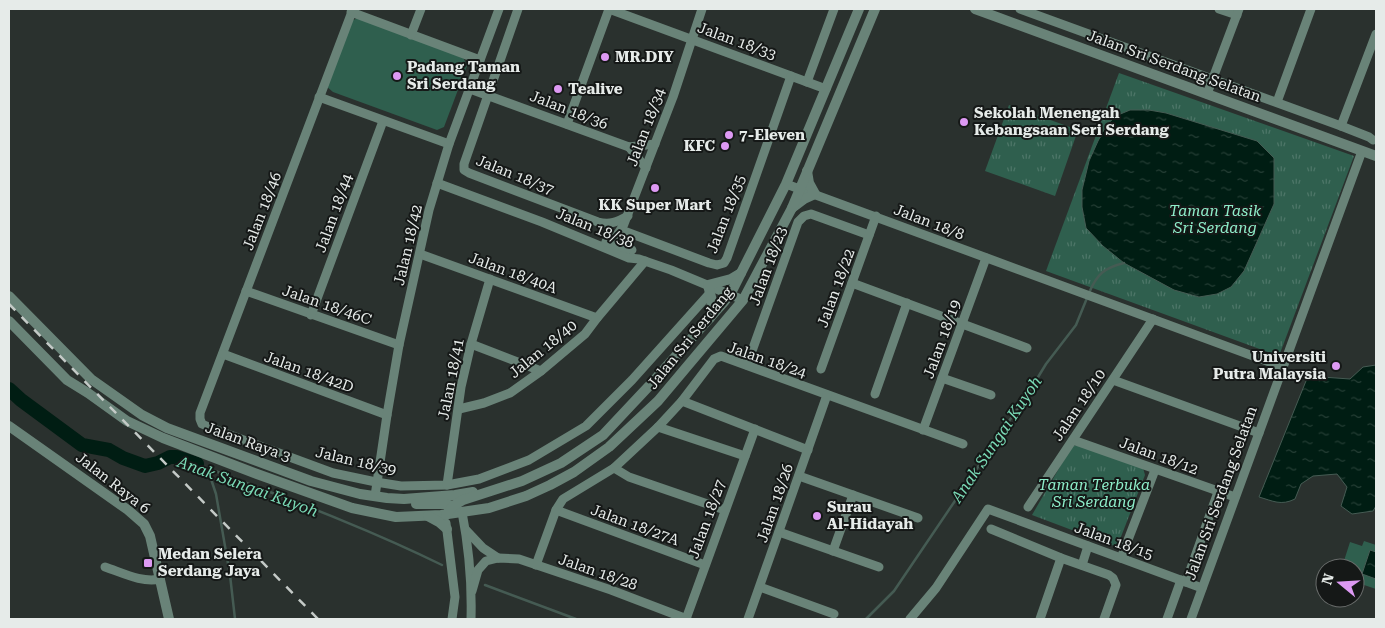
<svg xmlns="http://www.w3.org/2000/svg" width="1385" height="628" viewBox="0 0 1385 628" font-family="'Roboto Serif',serif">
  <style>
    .grass { fill: #2f5f4e }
    .park { fill: url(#park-tufts) }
    .water { fill: url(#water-ripples); stroke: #455b53 }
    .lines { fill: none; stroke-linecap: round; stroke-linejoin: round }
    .stream { stroke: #455b53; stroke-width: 2.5 }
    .river { stroke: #001d13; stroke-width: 14 }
    .minor { stroke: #698378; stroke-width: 9 }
    .tertiary { stroke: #698378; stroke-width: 10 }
    .rail { stroke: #c4cac7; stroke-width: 2.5; stroke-dasharray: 9 9; stroke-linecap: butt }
    .poi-dot { fill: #dd99f3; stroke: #151817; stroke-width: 2 }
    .labels { text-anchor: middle; stroke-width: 4; stroke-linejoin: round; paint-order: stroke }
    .street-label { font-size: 15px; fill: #e6ebe9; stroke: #151817 }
    .poi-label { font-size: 15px; font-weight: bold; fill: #e6ebe9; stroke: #151817; text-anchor: start }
    .park-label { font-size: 15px; font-style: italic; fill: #8eeeca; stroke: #151817 }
    .water-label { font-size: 16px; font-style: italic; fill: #7adab6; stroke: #151817 }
  </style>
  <defs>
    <pattern id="park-tufts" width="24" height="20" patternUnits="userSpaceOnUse" patternTransform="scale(1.25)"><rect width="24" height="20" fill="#2f5f4e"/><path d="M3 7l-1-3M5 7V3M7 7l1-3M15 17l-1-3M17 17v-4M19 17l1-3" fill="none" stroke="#4d7668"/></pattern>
    <pattern id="water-ripples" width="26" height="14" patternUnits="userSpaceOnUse" patternTransform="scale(1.25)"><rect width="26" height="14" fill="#001d13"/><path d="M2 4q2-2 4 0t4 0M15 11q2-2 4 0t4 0" fill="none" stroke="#253e35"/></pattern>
  </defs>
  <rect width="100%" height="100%" fill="#2a312e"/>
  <!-- grass -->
  <g class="grass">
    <polygon points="357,18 463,57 467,66 444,127 437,130 333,92 326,86 350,22"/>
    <polygon points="1364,541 1376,545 1376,589 1355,582 1355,568 1342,567 1350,542 1362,546"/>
  </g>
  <!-- park -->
  <g class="park">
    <polygon points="1119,73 1354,156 1279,356 1046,271"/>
    <polygon points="1009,105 1078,130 1055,196 985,171"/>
    <polygon points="1077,445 1143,468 1145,475 1117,547 1032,515 1072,446"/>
  </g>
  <!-- water -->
  <g class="water">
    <polygon points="1130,110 1149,110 1166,113 1257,141 1274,158 1274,204 1244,271 1231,287 1217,294 1199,297 1174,290 1124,263 1103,246 1086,228 1082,207 1082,190 1089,161 1098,141 1107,124 1118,115"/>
    <path d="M 1376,365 L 1376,506 L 1373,511 L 1352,514 L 1341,506 L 1347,487 L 1337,474 L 1313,476 L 1301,484 L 1295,499 C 1281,506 1273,501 1259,497 L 1308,376 L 1350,379 L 1363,367 Z"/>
    <polygon points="1370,550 1376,552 1376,579 1362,574"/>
  </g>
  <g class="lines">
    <!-- stream -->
    <g class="stream">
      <path d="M 1089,293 C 1097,274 1104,268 1124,263"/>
      <path d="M 197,464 C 280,496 363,526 442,565"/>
      <polyline points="201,467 210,476 216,494 230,575 235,619"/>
      <polyline points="485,585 576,619"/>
      <polyline points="866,619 894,591 1032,387 1046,364 1076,325 1087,298"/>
    </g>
    <!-- river -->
    <polyline class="river" points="9,389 21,400 82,445 109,450 123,458 145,466 158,463 170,457 176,457 197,464"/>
    <!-- minor -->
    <g class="minor">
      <polyline points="353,9 200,413 200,419 202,424 211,428 333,473 376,482 401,486 447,485 479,479 529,460 586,426 632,380 710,293"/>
      <path d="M 518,9 L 464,164 L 464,170 L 469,173 L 598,222 C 610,225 617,222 628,216"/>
      <polyline points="609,9 826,89"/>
      <polyline points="1020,9 1341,126 1369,137 1373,140"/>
      <polyline points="1219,9 1237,15"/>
      <polyline points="351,12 480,60"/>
      <polyline points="411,35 421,9"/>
      <polyline points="807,82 834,9"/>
      <polyline points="470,89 629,147 655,144"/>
      <polyline points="1207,94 1239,9"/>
      <polyline points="319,97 449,144"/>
      <polyline points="1277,102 1311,9"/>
      <polyline points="567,124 609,9"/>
      <polyline points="1341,126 1376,34"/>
      <polyline points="629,147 646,168"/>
      <polyline points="437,183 542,222 629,258 639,259 671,270 743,300"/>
      <polyline points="786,184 1283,367"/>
      <polyline points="624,231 709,263 717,265 724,263 727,258 791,76"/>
      <path d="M 606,242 C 615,240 619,232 624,224 L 673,97 L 702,9"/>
      <polyline points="606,242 632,250"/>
      <polyline points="420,254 597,318"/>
      <polyline points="852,283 1027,348"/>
      <polyline points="246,291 399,345"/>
      <polyline points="311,315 383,121"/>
      <polyline points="471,344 541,371"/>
      <polyline points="223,354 387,415"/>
      <polyline points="747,365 798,222 804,216 811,214 869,235"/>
      <polyline points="821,369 876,216"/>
      <polyline points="942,378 991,395"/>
      <polyline points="1113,380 1259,433"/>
      <polyline points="875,394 907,303"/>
      <polyline points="682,401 808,450"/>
      <polyline points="459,409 484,403 510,393 541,371 585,334 597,318 645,261"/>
      <polyline points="658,427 745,456"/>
      <polyline points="923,430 986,258"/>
      <polyline points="1073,440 1235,497"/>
      <polyline points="614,468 629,477 725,510"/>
      <polyline points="799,476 918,518"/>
      <polyline points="447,485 461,387 471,344 490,279"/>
      <polyline points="375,496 387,415 399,345 429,210 449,144 499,9"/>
      <polyline points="1028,507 1153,319"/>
      <polyline points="556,510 705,565"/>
      <path d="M 462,512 C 469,548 472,583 471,619"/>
      <polyline points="446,523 455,597 452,619"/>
      <polyline points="991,529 1061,558 1109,575 1113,578 1116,585 1104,619"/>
      <polyline points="466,530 483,548 498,558"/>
      <polyline points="779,532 879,567"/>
      <polyline points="833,551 853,495"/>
      <polyline points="1121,558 1155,470"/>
      <polyline points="536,565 556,510 563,499 614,468 658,427 682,401 714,359 721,356 963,444"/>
      <polyline points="1082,565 1088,546"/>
      <path d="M 105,567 C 123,573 142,583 160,579"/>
      <polyline points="1186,582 1218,492"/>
      <polyline points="760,587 834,614"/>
      <polyline points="472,591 478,570 486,561 498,558 519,559 611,590 687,619"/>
      <polyline points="686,619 755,429"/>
      <polyline points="748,619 827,395"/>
      <polyline points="910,619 936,588 988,509 1202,588"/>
      <polyline points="1040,619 1061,558"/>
      <polyline points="1167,619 1181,580"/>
      <polyline points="1191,619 1362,151"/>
    </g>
    <!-- tertiary -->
    <g class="tertiary">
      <polyline points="975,9 1376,156"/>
      <polyline points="792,208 804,199 815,194 809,183 807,171"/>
      <polyline points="9,296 91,379 142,415 167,428 311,481 360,494 387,498 404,499 455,495 473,492"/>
      <polyline points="710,318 712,301 708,285 731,279 741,273"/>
      <polyline points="9,321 67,380 88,393 127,421 163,438 257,474 352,508 396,517 441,515 489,508 526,496 550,485 574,472 609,447 658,401 743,300 792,208 875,9"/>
      <polyline points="9,426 128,510 144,524 150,536 169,619"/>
      <polyline points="416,504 446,504 456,507"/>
      <polyline points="446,515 453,506 463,500 522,481 561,463 603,435 649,386 724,302 731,293 741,273 786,184 859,9"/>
      <polyline points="428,516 439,522 447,529"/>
    </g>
    <!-- rail -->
    <polyline class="rail" points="9,304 318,619"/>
  </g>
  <!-- markers -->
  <g class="poi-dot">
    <circle cx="605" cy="57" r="5"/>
    <circle cx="397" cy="76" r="5"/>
    <circle cx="558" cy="89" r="5"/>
    <circle cx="964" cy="122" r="5"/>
    <circle cx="729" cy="135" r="5"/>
    <circle cx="725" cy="146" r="5"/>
    <circle cx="655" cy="188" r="5"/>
    <circle cx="1336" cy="366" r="5"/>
    <circle cx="817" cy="516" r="5"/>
    <rect x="143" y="558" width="10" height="10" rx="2.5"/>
  </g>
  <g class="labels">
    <!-- street labels -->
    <g class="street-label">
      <text transform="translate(737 41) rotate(20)" y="5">Jalan 18/33</text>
      <text transform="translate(1174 66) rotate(20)" y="5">Jalan Sri Serdang Selatan</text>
      <text transform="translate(569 110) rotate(21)" y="5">Jalan 18/36</text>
      <text transform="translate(646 127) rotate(-69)" y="5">Jalan 18/34</text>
      <text transform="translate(515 175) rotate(22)" y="5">Jalan 18/37</text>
      <text transform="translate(262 211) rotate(-69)" y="5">Jalan 18/46</text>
      <text transform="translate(334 213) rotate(-70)" y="5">Jalan 18/44</text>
      <text transform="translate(726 214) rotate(-69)" y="5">Jalan 18/35</text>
      <text transform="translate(929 222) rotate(21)" y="5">Jalan 18/8</text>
      <text transform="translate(595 228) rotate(22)" y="5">Jalan 18/38</text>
      <text transform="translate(408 245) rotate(-77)" y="5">Jalan 18/42</text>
      <text transform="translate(768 266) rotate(-70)" y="5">Jalan 18/23</text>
      <text transform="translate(513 273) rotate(20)" y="5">Jalan 18/40A</text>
      <text transform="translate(836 288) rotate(-70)" y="5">Jalan 18/22</text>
      <text transform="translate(327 305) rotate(19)" y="5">Jalan 18/46C</text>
      <text transform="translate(690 338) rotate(-51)" y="5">Jalan Sri Serdang</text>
      <text transform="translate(942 339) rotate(-70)" y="5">Jalan 18/19</text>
      <text transform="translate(543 349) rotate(-39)" y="5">Jalan 18/40</text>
      <text transform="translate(767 360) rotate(19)" y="5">Jalan 18/24</text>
      <text transform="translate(309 372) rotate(20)" y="5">Jalan 18/42D</text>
      <text transform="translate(451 379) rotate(-79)" y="5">Jalan 18/41</text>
      <text transform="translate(1079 405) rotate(-56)" y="5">Jalan 18/10</text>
      <text transform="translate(248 442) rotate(20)" y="5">Jalan Raya 3</text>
      <text transform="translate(1159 456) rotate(20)" y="5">Jalan 18/12</text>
      <text transform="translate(356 461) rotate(13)" y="5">Jalan 18/39</text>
      <text transform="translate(113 483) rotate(38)" y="5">Jalan Raya 6</text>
      <text transform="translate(1221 493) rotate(-70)" y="5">Jalan Sri Serdang Selatan</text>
      <text transform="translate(775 503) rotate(-71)" y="5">Jalan 18/26</text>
      <text transform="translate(707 519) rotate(-70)" y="5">Jalan 18/27</text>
      <text transform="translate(635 525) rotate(20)" y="5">Jalan 18/27A</text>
      <text transform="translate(1114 541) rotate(20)" y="5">Jalan 18/15</text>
      <text transform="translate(598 572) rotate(19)" y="5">Jalan 18/28</text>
    </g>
    <!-- poi labels -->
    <g class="poi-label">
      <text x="615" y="62">MR.DIY</text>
      <text x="407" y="72">Padang Taman<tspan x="407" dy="17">Sri Serdang</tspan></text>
      <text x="568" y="94">Tealive</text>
      <text x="974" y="118">Sekolah Menengah<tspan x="974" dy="17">Kebangsaan Seri Serdang</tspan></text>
      <text x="739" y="140">7-Eleven</text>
      <text x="715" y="151" text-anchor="end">KFC</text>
      <text x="655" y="210" text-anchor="middle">KK Super Mart</text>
      <text x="1326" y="362" text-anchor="end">Universiti<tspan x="1326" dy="17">Putra Malaysia</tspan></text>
      <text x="827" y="512">Surau<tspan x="827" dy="17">Al-Hidayah</tspan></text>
      <text x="158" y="559">Medan Selera<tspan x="158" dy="17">Serdang Jaya</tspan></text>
    </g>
    <!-- park labels -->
    <g class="park-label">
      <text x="1215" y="216">Taman Tasik<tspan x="1215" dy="17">Sri Serdang</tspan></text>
      <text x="1094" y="490">Taman Terbuka<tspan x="1094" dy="17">Sri Serdang</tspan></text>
    </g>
    <!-- water labels -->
    <g class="water-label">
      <text transform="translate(996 439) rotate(-56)" y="6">Anak Sungai Kuyoh</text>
      <text transform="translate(248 486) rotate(20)" y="6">Anak Sungai Kuyoh</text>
    </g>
  </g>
  <!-- border -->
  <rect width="1385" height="628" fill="none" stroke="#e6ebe9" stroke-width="20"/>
  <!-- north arrow -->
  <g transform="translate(1340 583) rotate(288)"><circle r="24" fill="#151817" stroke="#696c6b"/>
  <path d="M0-4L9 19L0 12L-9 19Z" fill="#dd99f3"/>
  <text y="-8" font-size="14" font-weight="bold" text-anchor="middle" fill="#e6ebe9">N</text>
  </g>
</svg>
